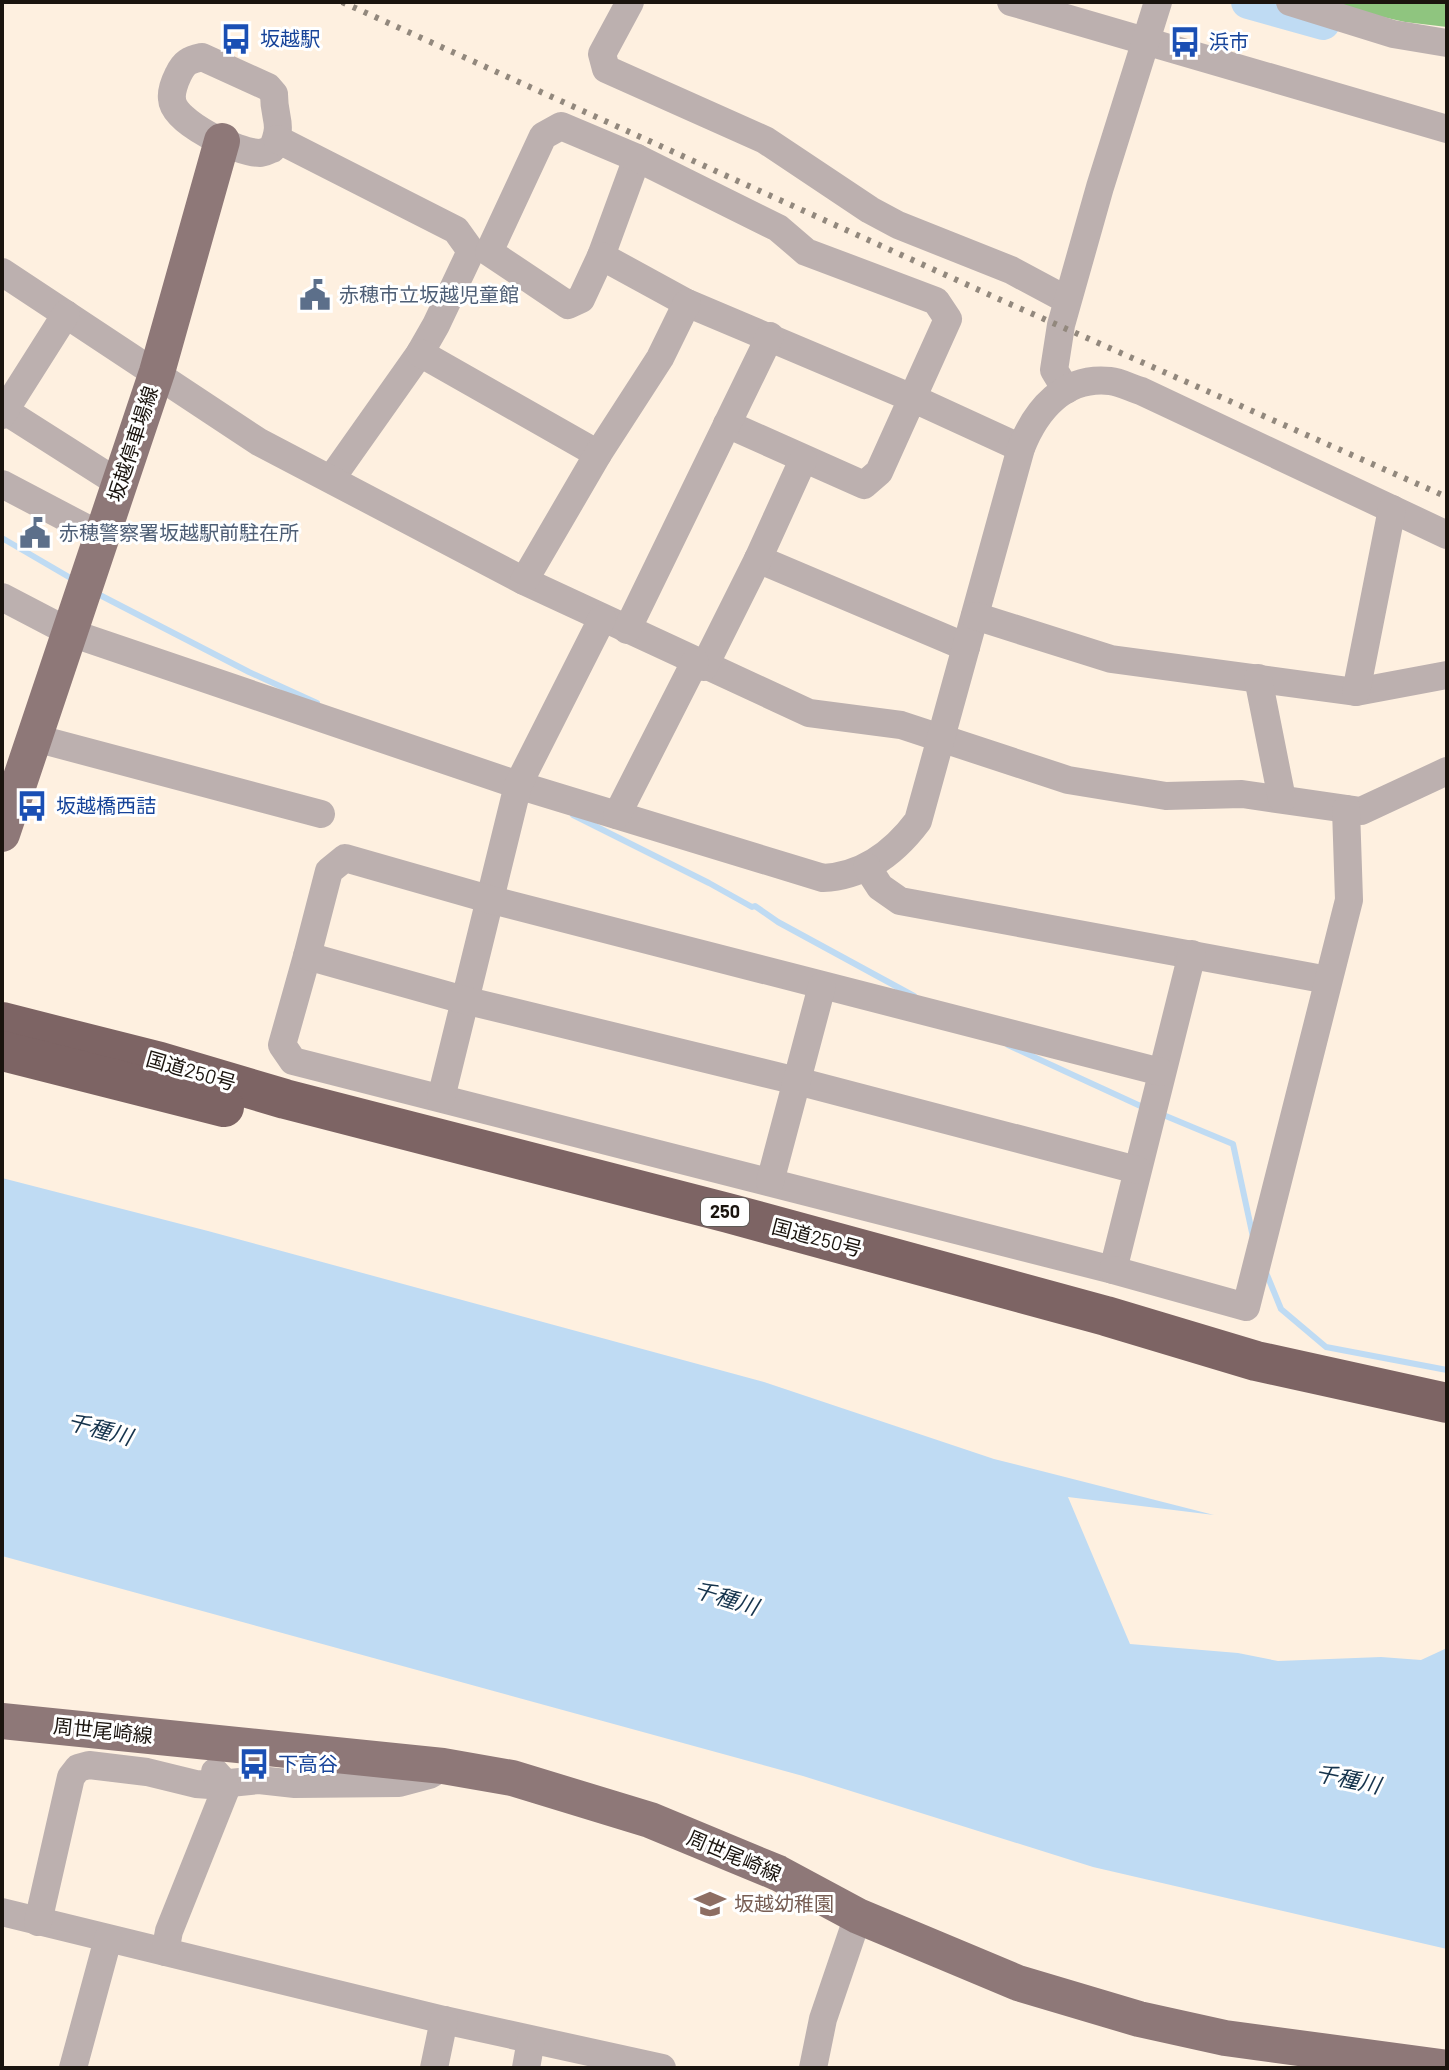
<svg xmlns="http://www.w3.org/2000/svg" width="1449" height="2070" viewBox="0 0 1449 2070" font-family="Barlow,'Noto Sans JP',sans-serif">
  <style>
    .forest { fill: #8fc57f }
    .water { fill: #bfdbf3 }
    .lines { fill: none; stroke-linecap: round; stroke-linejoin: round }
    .stream { stroke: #bfdbf3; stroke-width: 6 }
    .river { stroke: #bfdbf3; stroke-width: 34 }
    .minor { stroke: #bcb0af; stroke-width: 28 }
    .major { stroke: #8e7878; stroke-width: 36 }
    .highway { stroke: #7d6464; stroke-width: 40 }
    .rail { stroke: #92887d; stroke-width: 6; stroke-dasharray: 4 8; stroke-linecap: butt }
    .labels { text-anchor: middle; stroke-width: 6; stroke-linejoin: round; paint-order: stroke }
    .shield { fill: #fff; stroke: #5f5a56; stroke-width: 2 }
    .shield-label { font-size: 18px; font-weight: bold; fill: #1a140e }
    .transit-label { font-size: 20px; fill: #164399; stroke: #fff; text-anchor: start }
    .service-label { font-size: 20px; fill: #4e5e75; stroke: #fff; text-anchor: start }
    .street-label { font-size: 20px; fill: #1a140e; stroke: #fff }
    .education-label { font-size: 20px; fill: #785e54; stroke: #fff; text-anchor: start }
    .water-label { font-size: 22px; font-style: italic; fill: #16344d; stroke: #fff }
  </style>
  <rect width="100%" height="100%" fill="#fef0e0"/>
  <!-- forest -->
  <polygon class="forest" points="1338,2 1447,2 1447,27 1405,22 1338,7"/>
  <!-- water -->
  <polygon class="water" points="2,1178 208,1231 764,1382 994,1459 1214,1515 1068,1497 1130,1644 1238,1653 1278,1661 1381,1657 1421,1660 1447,1648 1447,1949 1093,1867 803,1776 2,1556"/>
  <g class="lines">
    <!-- stream -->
    <g class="stream">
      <polyline points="2,538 74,580"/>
      <polyline points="94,592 249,672 317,703"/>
      <polyline points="573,815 709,883 752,907 755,906 778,922 914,996"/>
      <polyline points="1008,1045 1147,1109"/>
      <polyline points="1161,1114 1233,1144 1253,1237"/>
      <polyline points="1265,1270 1281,1309 1326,1347 1447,1370"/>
    </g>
    <!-- river -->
    <polyline class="river" points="1248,2 1323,23"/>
    <!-- minor -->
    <g class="minor">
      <polyline points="630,2 602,54 606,69 765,140 870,210 898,225 1011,270 1067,300"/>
      <polyline points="1011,2 1447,129"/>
      <polyline points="1290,2 1393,34 1447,43"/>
      <path d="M 202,57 L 268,87 L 274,94 C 274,121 284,122 272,149 C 269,150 263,153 260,153 C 239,153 173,123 172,99 C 171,92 175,81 178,75 C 184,62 189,60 202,57 Z"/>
      <polyline points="277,139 456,230 471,251 436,325 420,353 331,479"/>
      <polyline points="601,256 637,158"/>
      <polyline points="2,272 259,442 524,581 809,713 901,725 1068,780 1166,796 1242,794 1361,811 1447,771"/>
      <polyline points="420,353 598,454"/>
      <polyline points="1066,390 1054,370 1061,325 1100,187 1158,2"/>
      <polyline points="2,409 120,484"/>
      <polyline points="2,415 66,314"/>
      <polyline points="727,424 864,485 879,472 948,319 936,301 806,252 778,228 637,158 561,126 543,136 489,252 568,305 581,299 601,256 687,303 912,398 1021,448"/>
      <polyline points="2,484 103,537"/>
      <polyline points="758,559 966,647"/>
      <polyline points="524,581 598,454 660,358 687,303"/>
      <path d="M 2,597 L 71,633 L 518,785 L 823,878 C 864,876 894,853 918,821 L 1021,448 C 1036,410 1064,376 1110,381 C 1120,382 1131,388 1141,391 L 1447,535"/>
      <polyline points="975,616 1111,659 1356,692 1447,675"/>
      <polyline points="627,630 770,336"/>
      <polyline points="704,667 758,559 803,460"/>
      <polyline points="1258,678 1282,799"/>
      <polyline points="1356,692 1392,509"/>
      <polyline points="35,738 321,814"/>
      <polyline points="617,815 695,662"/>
      <polyline points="867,867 880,887 900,901 1328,980"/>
      <polyline points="307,956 282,1045 293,1061 1113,1270 1192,954"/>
      <polyline points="441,1098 518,785 602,619"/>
      <polyline points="1137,1170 797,1081 464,1000 307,956 329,871 345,858 492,900 1161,1072"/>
      <polyline points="770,1182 822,986"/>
      <polyline points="1113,1270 1246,1307 1349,900 1346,809"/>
      <polyline points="2,1912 444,2020 662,2068"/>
      <polyline points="38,1922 71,1777 78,1768 89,1765 147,1772 196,1784 210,1785 259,1780 295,1784 399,1783 429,1775 443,1767"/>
      <polyline points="165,1952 169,1931 225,1791 224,1782 215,1772"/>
      <polyline points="73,2068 108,1939"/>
      <polyline points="434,2068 444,2020"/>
      <polyline points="526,2068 531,2040"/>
      <polyline points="813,2068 823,2019 858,1916"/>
    </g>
    <!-- major -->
    <g class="major">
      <polyline points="2,834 157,372 222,141"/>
      <polyline points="2,1721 443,1766 512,1778 650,1820 778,1873 858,1916 1018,1983 1139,2019 1225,2038 1447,2068"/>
    </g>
    <!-- highway -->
    <g class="highway">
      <polyline points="2,1022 160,1062 285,1099 728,1213 1106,1316 1256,1361 1447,1403"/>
      <polyline points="2,1051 224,1107"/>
    </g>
    <!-- rail -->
    <polyline class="rail" points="342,2 1001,300 1447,497"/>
  </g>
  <!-- icons -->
  <defs>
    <symbol id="bus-bare" viewBox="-9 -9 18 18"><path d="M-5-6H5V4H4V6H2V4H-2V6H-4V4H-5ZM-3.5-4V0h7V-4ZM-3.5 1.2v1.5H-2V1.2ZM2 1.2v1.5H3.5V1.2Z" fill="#1a4fb4" stroke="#fff" stroke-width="2.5" paint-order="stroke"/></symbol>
    <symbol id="civic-bare" viewBox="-9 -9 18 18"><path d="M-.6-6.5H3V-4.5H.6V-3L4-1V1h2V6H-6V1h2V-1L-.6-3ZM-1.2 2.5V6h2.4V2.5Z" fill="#5c6f8a" stroke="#fff" stroke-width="2.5" paint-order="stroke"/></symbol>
    <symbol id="school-bare" viewBox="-9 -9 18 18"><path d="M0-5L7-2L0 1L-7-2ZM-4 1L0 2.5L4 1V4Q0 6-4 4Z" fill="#8d6e63" stroke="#fff" stroke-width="2.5" paint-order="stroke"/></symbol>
  </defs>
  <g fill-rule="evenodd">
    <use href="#bus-bare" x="214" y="17" width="44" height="44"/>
    <use href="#bus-bare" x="1163" y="20" width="44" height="44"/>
    <use href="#civic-bare" x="293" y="273" width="44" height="44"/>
    <use href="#civic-bare" x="13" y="511" width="44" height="44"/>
    <use href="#bus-bare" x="10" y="784" width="44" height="44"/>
    <use href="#bus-bare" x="232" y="1742" width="44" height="44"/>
    <use href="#school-bare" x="688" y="1882" width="44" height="44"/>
  </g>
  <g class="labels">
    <!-- shield labels -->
    <rect class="shield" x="701" y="1198" width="48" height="28" rx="6"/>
    <g class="shield-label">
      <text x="725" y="1218">250</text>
    </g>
    <!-- transit labels -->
    <g class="transit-label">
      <text x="260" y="46">坂越駅</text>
      <text x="1209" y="49">浜市</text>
      <text x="56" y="813">坂越橋西詰</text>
      <text x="278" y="1771">下高谷</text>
    </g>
    <!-- service labels -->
    <g class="service-label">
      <text x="339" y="302">赤穂市立坂越児童館</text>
      <text x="59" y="540">赤穂警察署坂越駅前駐在所</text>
    </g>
    <!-- street labels -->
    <g class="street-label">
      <text transform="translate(133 444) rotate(-72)" y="7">坂越停車場線</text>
      <text transform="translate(191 1071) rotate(16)" y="7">国道250号</text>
      <text transform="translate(817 1238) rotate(15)" y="7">国道250号</text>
      <text transform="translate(103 1731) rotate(6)" y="7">周世尾崎線</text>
      <text transform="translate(734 1856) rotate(23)" y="7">周世尾崎線</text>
    </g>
    <!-- education labels -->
    <g class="education-label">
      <text x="734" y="1911">坂越幼稚園</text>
    </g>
    <!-- water labels -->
    <g class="water-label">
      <text transform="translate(100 1429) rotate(15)" y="8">千種川</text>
      <text transform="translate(726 1598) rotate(17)" y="8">千種川</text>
      <text transform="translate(1348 1779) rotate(12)" y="8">千種川</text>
    </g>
  </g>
  <!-- border -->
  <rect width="1449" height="2070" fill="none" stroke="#1a140e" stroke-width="8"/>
</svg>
